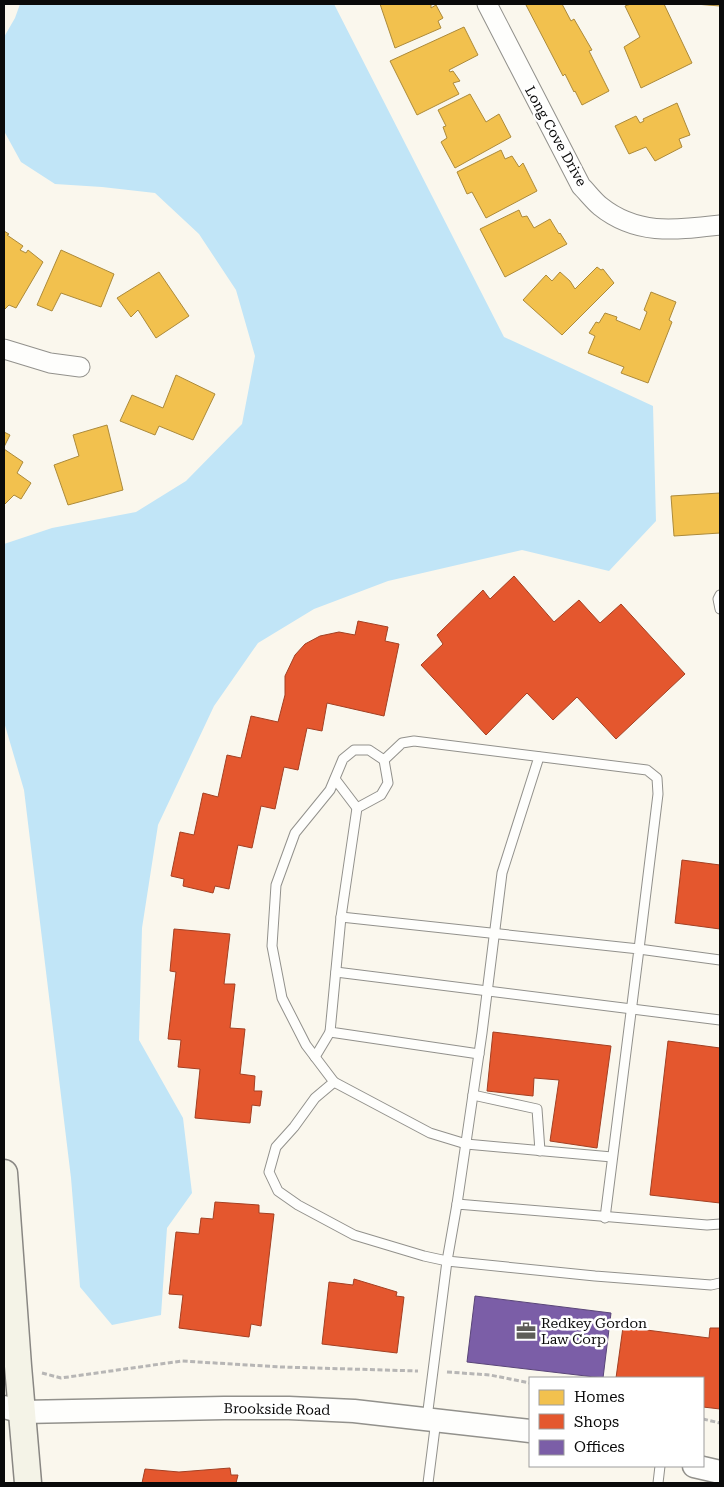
<svg xmlns="http://www.w3.org/2000/svg" width="724" height="1487" viewBox="0 0 724 1487" font-family="'Roboto Serif',serif">
  <style>
    .water { fill: #c1e5f7 }
    .homes { fill: #f2c14e; stroke: #ac8a3a }
    .shops { fill: #e4572e; stroke: #a34023 }
    .offices { fill: #7b5ea7; stroke: #594578 }
    .lines { fill: none; stroke-linecap: round; stroke-linejoin: round }
    .service-casing { stroke: #92918c; stroke-width: 11 }
    .minor-casing { stroke: #92918c; stroke-width: 21 }
    .tertiary-casing { stroke: #92918c; stroke-width: 25 }
    .secondary-casing { stroke: #898783; stroke-width: 29 }
    .path { stroke: #b7b6b5; stroke-width: 3; stroke-dasharray: 5 2.5; stroke-linecap: butt }
    .service { stroke: #fefefc; stroke-width: 9 }
    .minor { stroke: #fefefc; stroke-width: 19 }
    .tertiary { stroke: #fefefc; stroke-width: 22 }
    .secondary { stroke: #f4f3e7; stroke-width: 26 }
    .labels { text-anchor: middle; stroke-width: 5; stroke-linejoin: round; paint-order: stroke }
    .street-label { font-size: 14px; fill: #0a0a0a; stroke: #fff }
    .poi-label { font-size: 14px; fill: #0a0a0a; stroke: #fff; text-anchor: start }
  </style>
  <rect width="100%" height="100%" fill="#faf7ed"/>
  <!-- water -->
  <polygon class="water" points="20,4 334,4 504,337 653,406 656,521 609,571 522,550 388,581 314,609 258,643 214,706 158,825 142,928 139,1040 183,1118 192,1193 167,1228 161,1315 112,1325 80,1287 71,1178 24,790 4,722 4,544 52,528 136,512 186,481 242,424 255,356 236,290 199,234 155,193 102,187 55,184 21,162 4,131 4,37 15,18"/>
  <!-- homes -->
  <g class="homes">
    <polygon points="380,4 431,4 431,8 436,5 443,18 438,21 441,28 395,48"/>
    <polygon points="527,4 562,4 571,21 574,19 592,50 589,51 609,91 582,105 575,91 574,92 565,74 563,76 526,5"/>
    <polygon points="631,4 664,4 692,63 641,88 624,47 640,37 625,6"/>
    <polygon points="695,4 720,4 720,6"/>
    <polygon points="464,27 478,55 449,70 450,72 453,71 460,81 453,83 459,94 417,115 390,61"/>
    <polygon points="470,94 486,122 499,114 511,137 455,168 441,142 447,138 443,127 446,126 438,110"/>
    <polygon points="677,103 690,135 679,139 682,147 655,161 646,147 629,154 615,126 636,116 640,123 644,121 643,119"/>
    <polygon points="501,150 505,159 512,156 519,167 523,163 537,191 486,218 472,192 467,194 457,172"/>
    <polygon points="519,210 522,217 527,216 534,228 550,219 559,234 560,233 567,244 505,277 480,229"/>
    <polygon points="4,231 9,234 7,235 23,246 20,250 26,253 28,250 43,262 16,308 9,305 5,309 4,308"/>
    <polygon points="61,250 114,274 101,307 61,293 52,311 37,305"/>
    <polygon points="597,267 601,270 603,269 614,283 562,335 523,300 546,275 552,281 560,272 570,281 575,289"/>
    <polygon points="159,272 189,316 156,338 138,310 131,317 117,298"/>
    <polygon points="651,292 676,302 669,320 672,322 648,383 621,373 624,367 588,353 595,336 589,333 596,322 599,323 605,313 617,317 616,320 640,330 647,312 644,310"/>
    <polygon points="176,375 215,394 193,440 159,426 155,435 120,421 132,395 163,408"/>
    <polygon points="107,425 123,490 68,505 54,465 79,456 73,435"/>
    <polygon points="4,432 10,435 4,447"/>
    <polygon points="4,449 23,462 17,473 31,483 21,499 14,495 4,505"/>
    <polygon points="720,493 720,533 674,536 671,496"/>
  </g>
  <!-- shops -->
  <g class="shops">
    <polygon points="514,576 554,622 579,600 600,623 621,604 685,674 616,739 577,697 553,720 527,693 486,735 421,665 443,644 437,635 483,590 490,599"/>
    <polygon points="358,621 388,627 385,641 399,644 384,716 327,703 322,731 307,728 298,770 284,767 275,809 261,806 252,848 238,845 229,889 215,886 213,893 183,886 184,879 171,876 180,832 194,835 203,793 218,797 227,755 241,758 251,716 278,722 285,695 285,676 295,655 305,644 320,636 339,632 355,635"/>
    <polygon points="682,860 720,865 720,929 675,923"/>
    <polygon points="174,929 230,934 224,984 235,984 230,1028 245,1029 240,1074 255,1076 254,1091 262,1091 260,1106 252,1105 250,1123 195,1118 200,1069 178,1067 181,1040 168,1039 176,972 170,971"/>
    <polygon points="493,1032 611,1046 597,1148 550,1141 559,1080 534,1078 533,1096 487,1091"/>
    <polygon points="668,1041 720,1048 720,1203 650,1195"/>
    <polygon points="215,1202 259,1205 259,1213 274,1214 261,1326 251,1324 249,1337 179,1328 183,1295 169,1294 176,1232 199,1234 201,1218 213,1219"/>
    <polygon points="354,1279 397,1292 396,1296 404,1297 397,1353 322,1344 329,1282 353,1285"/>
    <polygon points="623,1327 709,1338 710,1328 720,1328 720,1409 703,1407 703,1378 616,1378"/>
    <polygon points="230,1468 231,1475 238,1475 236,1483 142,1483 145,1469 179,1472"/>
  </g>
  <!-- offices -->
  <polygon class="offices" points="475,1296 611,1313 603,1378 467,1362"/>
  <g class="lines">
    <defs>
      <g id="service">
        <polyline points="720,595 718,599 720,609"/>
        <polyline points="384,760 388,783 381,795 357,808 341,917 330,1032 479,1054"/>
        <polyline points="335,779 357,808"/>
        <polyline points="341,917 639,949 605,1218"/>
        <polyline points="336,972 720,1020"/>
        <polyline points="315,1057 330,1032"/>
        <polyline points="334,1082 430,1133 466,1144 612,1157"/>
        <polyline points="473,1095 537,1109 540,1151"/>
        <polyline points="457,1204 482,1033 502,873 539,757"/>
        <polyline points="720,1224 707,1225 457,1204 447,1261 595,1276 711,1285 720,1283"/>
        <polyline points="427,1418 447,1261 424,1256 354,1235 298,1205 278,1191 269,1172 276,1147 294,1127 315,1098 334,1082 306,1045 282,998 272,946 276,885 295,833 330,790 343,759 354,750 369,750 384,760 402,743 414,741 647,770 657,778 658,794 639,949 720,960"/>
        <polyline points="428,1483 436,1420"/>
        <polyline points="658,1483 660,1466"/>
      </g>
      <g id="minor">
        <path d="M 487,4 L 581,186 C 587,192 593,200 600,206 C 637,236 677,230 720,225"/>
        <polyline points="4,349 50,363 80,367"/>
      </g>
      <g id="tertiary">
        <polyline points="4,1407 22,1412 224,1408 289,1408 354,1411 530,1431"/>
        <polyline points="694,1466 720,1472"/>
      </g>
      <polyline id="secondary" points="4,1173 18,1366 28,1483"/>
    </defs>
    <!-- service casing -->
    <use href="#service" class="service-casing"/>
    <!-- minor casing -->
    <use href="#minor" class="minor-casing"/>
    <!-- tertiary casing -->
    <use href="#tertiary" class="tertiary-casing"/>
    <!-- secondary casing -->
    <use href="#secondary" class="secondary-casing"/>
    <!-- path -->
    <g class="path">
      <polyline points="447,1372 490,1375 530,1383"/>
      <polyline points="42,1373 61,1378 182,1361 282,1367 418,1371"/>
      <polyline points="703,1419 720,1423"/>
    </g>
    <!-- service -->
    <use href="#service" class="service"/>
    <!-- minor -->
    <use href="#minor" class="minor"/>
    <!-- tertiary -->
    <use href="#tertiary" class="tertiary"/>
    <!-- secondary -->
    <use href="#secondary" class="secondary"/>
  </g>
  <!-- icons -->
  <defs>
    <symbol id="office-bare" viewBox="-9 -9 18 18"><path d="M-6-3h4V-5.5h4V-3h4V5H-6ZM-1-4.5V-3h2v-1.5ZM-6 0V1H6V0Z" fill="#5e5d59" stroke="#fff" stroke-width="2.5" paint-order="stroke"/></symbol>
  </defs>
  <g fill-rule="evenodd">
    <use href="#office-bare" x="512" y="1317" width="28" height="28"/>
  </g>
  <g class="labels">
    <!-- street labels -->
    <g class="street-label">
      <text transform="translate(556 136) rotate(61)" y="5">Long Cove Drive</text>
      <text transform="translate(277 1409) rotate(1)" y="5">Brookside Road</text>
    </g>
    <!-- poi labels -->
    <g class="poi-label">
      <text x="541" y="1328">Redkey Gordon<tspan x="541" dy="16">Law Corp</tspan></text>
    </g>
  </g>
  <!-- border -->
  <rect width="724" height="1487" fill="none" stroke="#0a0a0a" stroke-width="10"/>
  <!-- legend -->
  <rect x="529" y="1377" width="175" height="90" fill="#ffffff" stroke="#9d9d9d"/>
  <rect x="539" y="1390" width="25" height="15" fill="#f2c14e" stroke="#9d9d9d"/>
  <text x="574" y="1402" font-size="15" fill="#0a0a0a">Homes</text>
  <rect x="539" y="1414" width="25" height="15" fill="#e4572e" stroke="#9d9d9d"/>
  <text x="574" y="1427" font-size="15" fill="#0a0a0a">Shops</text>
  <rect x="539" y="1440" width="25" height="15" fill="#7b5ea7" stroke="#9d9d9d"/>
  <text x="574" y="1452" font-size="15" fill="#0a0a0a">Offices</text>
</svg>
